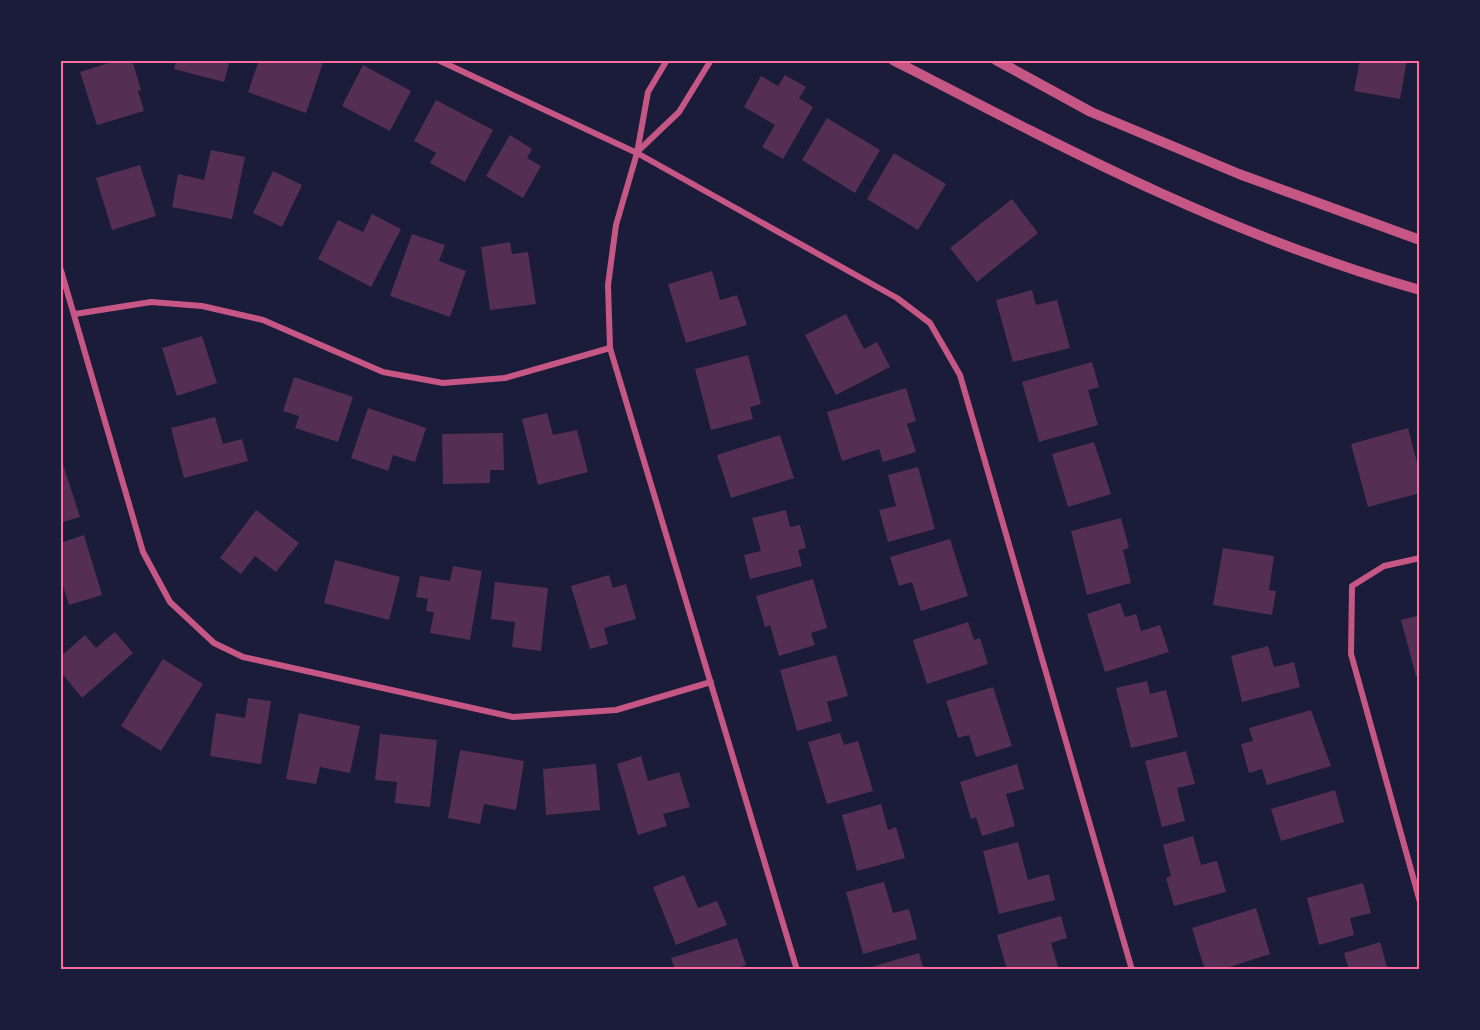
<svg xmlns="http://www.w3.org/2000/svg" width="1480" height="1030" viewBox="0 0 1480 1030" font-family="Poppins,sans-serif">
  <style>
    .building { fill: #542f53 }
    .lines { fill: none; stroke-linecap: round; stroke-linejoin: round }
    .minor { stroke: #c65784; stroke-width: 6 }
    .tertiary { stroke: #c65784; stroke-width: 10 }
    .neatline { fill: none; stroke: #ff6b9d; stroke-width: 2 }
  </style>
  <rect width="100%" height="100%" fill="#1b1b3a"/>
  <!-- building -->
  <g class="building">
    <polygon points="118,60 132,60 141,90 138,91 144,111 97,125 80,72"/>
    <polygon points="176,60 230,60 224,82 174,69"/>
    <polygon points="259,60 324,60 306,113 248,92"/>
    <polygon points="1360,60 1407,60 1400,99 1354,91"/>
    <polygon points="363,65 411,91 390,131 342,106"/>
    <polygon points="785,75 806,87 799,98 813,107 783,159 762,147 775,125 744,107 761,76 778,86"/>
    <polygon points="436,100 493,130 465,182 430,163 436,153 414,141"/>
    <polygon points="827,118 880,150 855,193 802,160"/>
    <polygon points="510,135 532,149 527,158 541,166 523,198 486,176"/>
    <polygon points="211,150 245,157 232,219 172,207 178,174 204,180"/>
    <polygon points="894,153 946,184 918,230 867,199"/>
    <polygon points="140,165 156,216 112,230 96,178"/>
    <polygon points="273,171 302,185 282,227 253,213"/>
    <polygon points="1012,199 1038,233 977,282 950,248"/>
    <polygon points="372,214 401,229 371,287 318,259 338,220 363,232"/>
    <polygon points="412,234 445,245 439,261 466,271 450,317 390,296"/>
    <polygon points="510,242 512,254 528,252 536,304 490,310 481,247"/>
    <polygon points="712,271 720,300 737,295 747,325 686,343 668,284"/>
    <polygon points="1032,290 1036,305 1057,300 1070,348 1013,362 996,300"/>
    <polygon points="846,314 864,349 877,342 890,367 836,395 805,335"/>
    <polygon points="202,336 217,383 177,396 162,348"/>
    <polygon points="748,355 761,404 750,407 753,419 711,430 695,369"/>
    <polygon points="1092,362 1099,387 1088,390 1098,425 1039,442 1022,382"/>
    <polygon points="294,377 353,397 338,442 295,428 299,416 283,411"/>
    <polygon points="906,388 916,421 907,424 916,452 883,462 879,449 842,461 827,412"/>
    <polygon points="368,408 426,428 415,462 393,455 388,471 351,458"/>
    <polygon points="547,413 553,435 577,430 588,472 538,485 522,419"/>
    <polygon points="215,417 223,444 242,439 248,461 184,478 171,428"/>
    <polygon points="1408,428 1420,474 1420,493 1368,507 1351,444"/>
    <polygon points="503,433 504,470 490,470 490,483 443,484 442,434"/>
    <polygon points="780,435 794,478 731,498 717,455"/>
    <polygon points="1094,442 1111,494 1068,507 1052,454"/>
    <polygon points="60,455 80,517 60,523"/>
    <polygon points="918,467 935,529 888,542 879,510 896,506 888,475"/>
    <polygon points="256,510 299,543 276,572 255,556 241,574 220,558"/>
    <polygon points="786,510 790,527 800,525 806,548 798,550 802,566 750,579 744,555 761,551 752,518"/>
    <polygon points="1121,518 1129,548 1123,550 1131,583 1087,595 1071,531"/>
    <polygon points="84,535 102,595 69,605 60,576 60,543"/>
    <polygon points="950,539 968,596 921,611 912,582 899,586 890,557"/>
    <polygon points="1223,548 1274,556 1269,590 1276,591 1272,615 1213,605"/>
    <polygon points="335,560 400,577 389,620 324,603"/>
    <polygon points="453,566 482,571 470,640 430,633 434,612 426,611 428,599 416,597 420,576 450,581"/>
    <polygon points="609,575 613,588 626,584 636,619 604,628 608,644 590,649 571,586"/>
    <polygon points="813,579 827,628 811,633 815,645 779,656 770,625 765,627 756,596"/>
    <polygon points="495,582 548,588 541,651 512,647 515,622 491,619"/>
    <polygon points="1120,603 1125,617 1136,614 1141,631 1160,625 1169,652 1105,672 1087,614"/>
    <polygon points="1420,615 1420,674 1416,676 1401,620"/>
    <polygon points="968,622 974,640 980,638 988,664 927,684 913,640"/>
    <polygon points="115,632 133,653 82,698 60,671 60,657 85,635 96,648"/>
    <polygon points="1268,646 1274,667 1294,662 1300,687 1242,702 1231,656"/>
    <polygon points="836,655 848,696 827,702 832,721 797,731 780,670"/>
    <polygon points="163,659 203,684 161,751 121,726"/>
    <polygon points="1147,681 1150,694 1166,690 1178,737 1131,748 1116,688"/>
    <polygon points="993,687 1012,746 976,757 969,735 958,738 946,701"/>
    <polygon points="248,698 271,701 261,764 210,756 216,713 245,718"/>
    <polygon points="1311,710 1331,766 1267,785 1262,769 1249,773 1241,744 1253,741 1249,728"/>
    <polygon points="299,713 360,726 350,773 320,767 316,784 286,779"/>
    <polygon points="840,733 844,745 858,741 873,791 827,804 808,742"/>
    <polygon points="380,734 437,740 430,807 395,803 397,782 375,780"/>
    <polygon points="460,750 524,761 516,810 484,804 480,824 448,818"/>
    <polygon points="1186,751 1195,784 1177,788 1185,821 1162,827 1145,761"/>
    <polygon points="641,756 648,781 679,772 690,807 663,814 667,826 638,835 617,764"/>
    <polygon points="596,764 600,810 546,815 543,769"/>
    <polygon points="1017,764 1024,789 1006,794 1015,826 982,836 976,817 971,819 960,782"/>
    <polygon points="1335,790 1344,822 1281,841 1271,809"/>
    <polygon points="881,804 888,830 896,827 905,858 857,871 842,815"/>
    <polygon points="1193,836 1201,865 1217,861 1226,892 1174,906 1166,878 1171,876 1163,845"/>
    <polygon points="1018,842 1028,880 1049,874 1055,900 999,914 983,851"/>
    <polygon points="684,875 698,908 717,901 727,925 676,945 653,887"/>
    <polygon points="884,882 893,913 909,909 917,939 863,954 846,892"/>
    <polygon points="1363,883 1371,913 1350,918 1354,935 1319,945 1307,898"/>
    <polygon points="1256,908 1270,954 1220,970 1205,970 1192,928"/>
    <polygon points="1061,916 1067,938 1051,943 1059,970 1007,970 997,935"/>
    <polygon points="737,938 746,965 732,970 675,970 671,958"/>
    <polygon points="1380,942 1388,970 1349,970 1344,953"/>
    <polygon points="919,953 924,970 868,970 868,968"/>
  </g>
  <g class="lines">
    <!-- minor -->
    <g class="minor">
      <polyline points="438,60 637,153 897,298 930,323 960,375 1132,970"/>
      <polyline points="667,60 648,92 637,153 616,225 608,285 610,348 797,970"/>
      <polyline points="637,152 679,112 711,60"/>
      <polyline points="60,267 143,552 170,602 214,643 243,657 513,717 616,710 711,682"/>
      <polyline points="75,314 151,302 202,306 263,320 383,372 443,383 505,378 610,348"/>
      <polyline points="1420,558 1384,566 1352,586 1351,654 1420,902"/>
    </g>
    <!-- tertiary -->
    <g class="tertiary">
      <path d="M 893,60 C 1065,149 1232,237 1420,290"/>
      <polyline points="996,60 1091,112 1239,174 1420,240"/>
    </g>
  </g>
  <!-- border -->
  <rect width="1480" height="1030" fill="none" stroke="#1b1b3a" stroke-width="123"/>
  <rect x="62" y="62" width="1356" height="906" class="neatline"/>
</svg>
